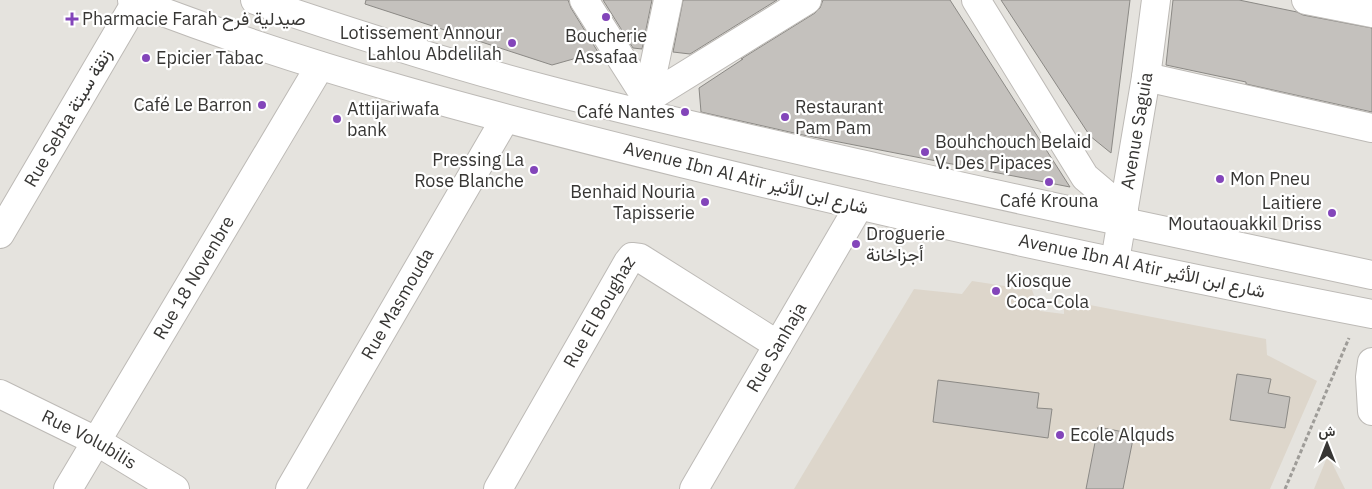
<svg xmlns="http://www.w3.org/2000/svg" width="1372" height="489" viewBox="0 0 1372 489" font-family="'IBM Plex Sans',Vazirmatn,sans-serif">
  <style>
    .built { fill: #ddd6cb }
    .building { fill: #c4c1bd; stroke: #8b8985 }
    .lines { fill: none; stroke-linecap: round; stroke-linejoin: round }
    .minor-casing { stroke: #bdbab6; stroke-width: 30 }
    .tertiary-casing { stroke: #bdbab6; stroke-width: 30 }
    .path { stroke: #9e9c98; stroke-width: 3; stroke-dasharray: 4 2.5; stroke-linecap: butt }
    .minor { stroke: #fff; stroke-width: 28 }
    .tertiary { stroke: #fff; stroke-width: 28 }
    .poi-dot { fill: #8345ba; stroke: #fff; stroke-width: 2 }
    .labels { text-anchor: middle; stroke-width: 4.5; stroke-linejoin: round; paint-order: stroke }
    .poi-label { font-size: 18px; fill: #373634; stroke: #fff; text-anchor: start }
    .street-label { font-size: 18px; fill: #373634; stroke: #fff }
  </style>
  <rect width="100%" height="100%" fill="#e5e3de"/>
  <!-- built -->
  <g class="built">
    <polygon points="972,281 1032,290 1040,311 1064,314 1064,300 1266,339 1267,355 1317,381 1270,489 794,489 914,289 962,294"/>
    <polygon points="1328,455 1345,489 1314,489"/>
  </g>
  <!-- building -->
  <g class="building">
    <polygon points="366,0 568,0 571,8 598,52 552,65 365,4"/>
    <polygon points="603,0 652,0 642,49 633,48"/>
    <polygon points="683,0 777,0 690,54 673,52"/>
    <polygon points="823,0 950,0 1070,187 803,135 701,112 699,88 743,59 741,59 815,13 820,8"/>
    <polygon points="1001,0 1130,0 1111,153 1090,136"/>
    <polygon points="1173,0 1239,0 1297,12 1303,15 1372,28 1372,112 1246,84 1246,82 1166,65"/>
    <polygon points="1237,374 1271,379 1268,393 1290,397 1285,428 1230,420"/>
    <polygon points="938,380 1039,393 1037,408 1052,409 1048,438 933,422"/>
    <polygon points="1098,427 1134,434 1123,489 1086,489"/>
  </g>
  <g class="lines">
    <defs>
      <g id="minor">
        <polyline points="584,0 647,99 807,0"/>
        <polyline points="976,0 1085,177 1124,210"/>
        <polyline points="1306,0 1372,13"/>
        <polyline points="1146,77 1372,128"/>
        <polyline points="645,109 668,0"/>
        <polyline points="0,234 136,2"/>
        <path id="s1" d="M 1115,261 L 1146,77 L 1156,0"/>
        <polyline points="1372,362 1370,377 1372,411"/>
        <path id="s2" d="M 0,394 L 96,441 L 175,489"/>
        <path id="s3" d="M 68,489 L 320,66"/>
        <path id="s4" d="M 290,489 L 505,119"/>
        <path id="s5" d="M 498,489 L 628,262 L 632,257 L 640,258 L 778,345"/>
        <path id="s6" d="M 694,489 L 859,206"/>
      </g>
      <g id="tertiary">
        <path d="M 132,0 C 310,70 496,117 681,163 C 910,219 1140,269 1372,314"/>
        <path d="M 255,0 C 351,33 449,64 548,90 C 662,120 777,145 891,171 C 1051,207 1212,241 1372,275"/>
      </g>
    </defs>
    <!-- minor casing -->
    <use href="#minor" class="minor-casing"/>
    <!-- tertiary casing -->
    <use href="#tertiary" class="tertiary-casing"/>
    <!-- path -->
    <polyline class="path" points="1285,489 1349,338"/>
    <!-- minor -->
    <use href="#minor" class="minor"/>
    <!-- tertiary -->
    <use href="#tertiary" class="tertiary"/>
  </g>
  <!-- markers -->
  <g class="poi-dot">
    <circle cx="606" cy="17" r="5"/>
    <path d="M69.5 11.5h5v5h5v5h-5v5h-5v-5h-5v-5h5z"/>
    <circle cx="512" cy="43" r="5"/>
    <circle cx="146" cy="58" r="5"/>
    <circle cx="262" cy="105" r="5"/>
    <circle cx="685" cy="112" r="5"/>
    <circle cx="785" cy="117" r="5"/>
    <circle cx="337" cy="119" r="5"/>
    <circle cx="925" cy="152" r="5"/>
    <circle cx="534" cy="170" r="5"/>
    <circle cx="1220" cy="179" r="5"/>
    <circle cx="1049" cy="182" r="5"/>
    <circle cx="705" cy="202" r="5"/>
    <circle cx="1332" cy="213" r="5"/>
    <circle cx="856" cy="244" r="5"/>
    <circle cx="996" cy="291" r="5"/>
    <circle cx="1060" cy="435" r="5"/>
  </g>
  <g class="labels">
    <!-- poi labels -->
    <g class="poi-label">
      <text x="82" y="25">Pharmacie Farah صيدلية فرح</text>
      <text x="502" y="39" text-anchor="end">Lotissement Annour<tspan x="502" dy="21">Lahlou Abdelilah</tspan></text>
      <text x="606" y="42" text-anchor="middle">Boucherie<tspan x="606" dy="21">Assafaa</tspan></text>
      <text x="156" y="64">Epicier Tabac</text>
      <text x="252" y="111" text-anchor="end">Café Le Barron</text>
      <text x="795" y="113">Restaurant<tspan x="795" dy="21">Pam Pam</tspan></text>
      <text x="347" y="115">Attijariwafa<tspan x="347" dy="21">bank</tspan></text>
      <text x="675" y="118" text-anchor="end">Café Nantes</text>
      <text x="935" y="148">Bouhchouch Belaid<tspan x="935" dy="21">V. Des Pipaces</tspan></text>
      <text x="524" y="166" text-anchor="end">Pressing La<tspan x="524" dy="21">Rose Blanche</tspan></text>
      <text x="1230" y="185">Mon Pneu</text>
      <text x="695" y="198" text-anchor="end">Benhaid Nouria<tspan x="695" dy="21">Tapisserie</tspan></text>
      <text x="1049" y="207" text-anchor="middle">Café Krouna</text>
      <text x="1322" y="209" text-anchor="end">Laitiere<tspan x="1322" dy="21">Moutaouakkil Driss</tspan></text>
      <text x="866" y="240">Droguerie<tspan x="866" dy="21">أجزاخانة</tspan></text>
      <text x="1006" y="287">Kiosque<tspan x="1006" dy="21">Coca-Cola</tspan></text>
      <text x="1070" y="441">Ecole Alquds</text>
    </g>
    <!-- street labels -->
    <g class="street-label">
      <text transform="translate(68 118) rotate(-60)" y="6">Rue Sebta زنقة سبتة</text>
      <text dy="6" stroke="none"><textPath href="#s1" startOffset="132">Avenue Saguia</textPath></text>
      <text transform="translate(746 178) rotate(14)" y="6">Avenue Ibn Al Atir شارع ابن الأثير</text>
      <text transform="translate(1142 266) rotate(12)" y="6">Avenue Ibn Al Atir شارع ابن الأثير</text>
      <text dy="6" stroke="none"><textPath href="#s3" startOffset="246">Rue 18 Novenbre</textPath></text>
      <text dy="6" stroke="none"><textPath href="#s4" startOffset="214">Rue Masmouda</textPath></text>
      <text dy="6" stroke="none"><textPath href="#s5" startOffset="204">Rue El Boughaz</textPath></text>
      <text dy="6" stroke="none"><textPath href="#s6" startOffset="164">Rue Sanhaja</textPath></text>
      <text dy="6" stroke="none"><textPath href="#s2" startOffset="100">Rue Volubilis</textPath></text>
    </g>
  </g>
  <!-- north arrow -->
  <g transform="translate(1327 444)" stroke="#ffffff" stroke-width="4" paint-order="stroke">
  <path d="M0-4L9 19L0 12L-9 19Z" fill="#373634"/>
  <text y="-8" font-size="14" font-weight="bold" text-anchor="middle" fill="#373634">ش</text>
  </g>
</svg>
